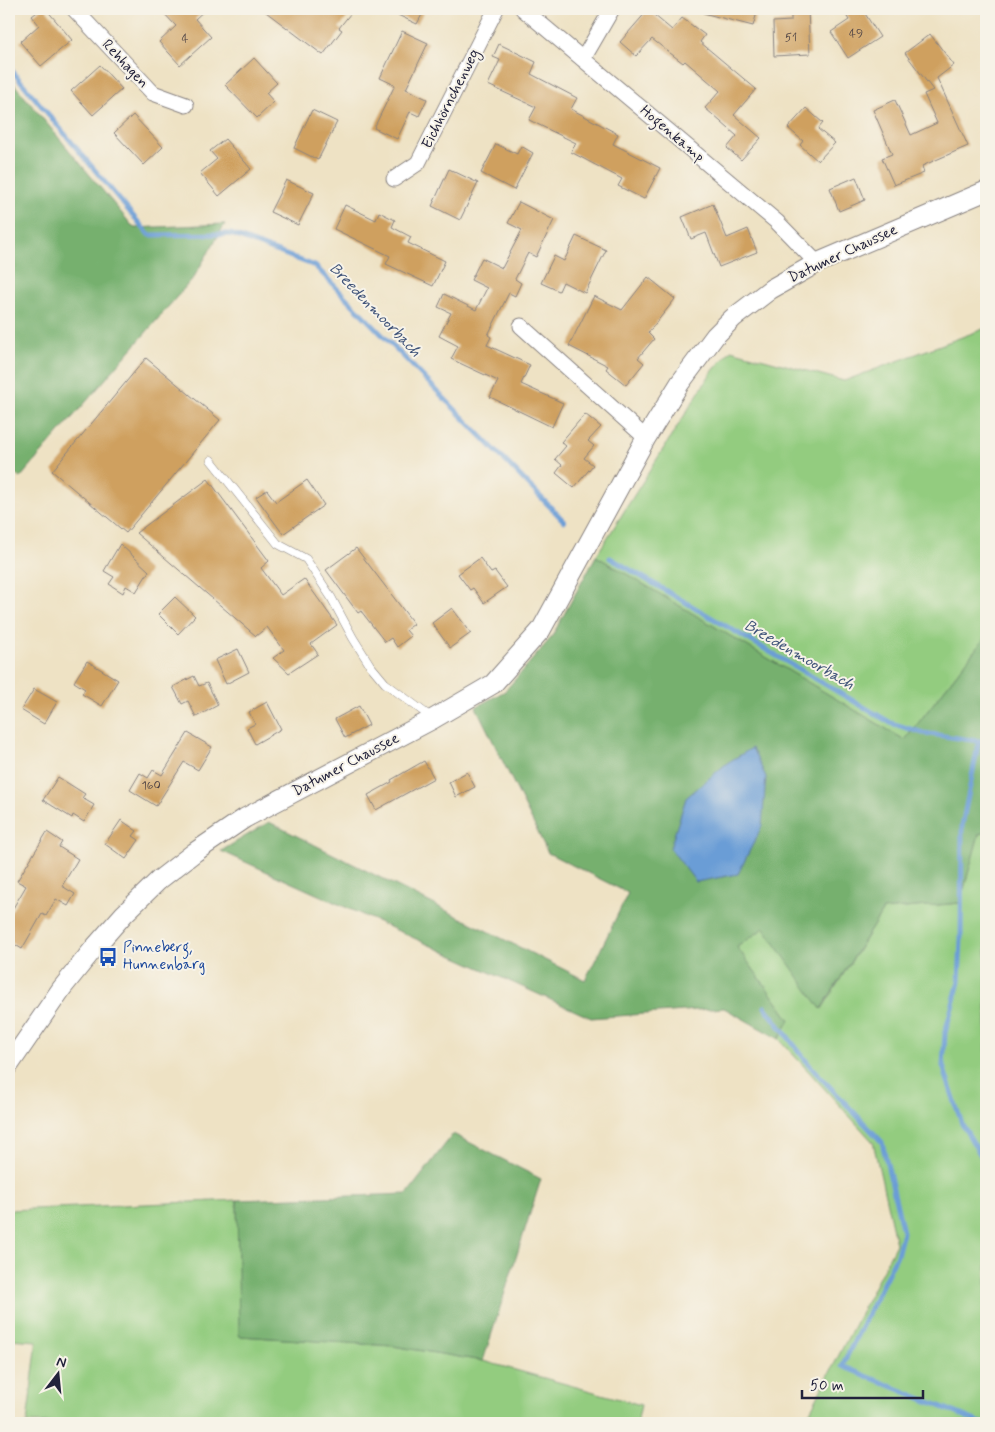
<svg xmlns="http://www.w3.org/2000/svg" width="995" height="1432" font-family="Mynerve,sans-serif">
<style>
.green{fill:#93cc7f;stroke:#5a775d}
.forest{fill:#76b06e;stroke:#4c6954}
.water{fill:#6a9dd6;stroke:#466088}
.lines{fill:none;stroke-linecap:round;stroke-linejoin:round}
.stream{stroke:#6a9dd6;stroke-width:5}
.building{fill:#cfa05e}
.service-casing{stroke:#888280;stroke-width:9}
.minor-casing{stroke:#888280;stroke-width:17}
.tertiary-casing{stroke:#888280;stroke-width:21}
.service{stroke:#fff;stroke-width:8}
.minor{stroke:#fff;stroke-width:15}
.tertiary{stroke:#fff;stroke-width:19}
.labels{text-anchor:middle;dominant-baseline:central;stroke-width:4;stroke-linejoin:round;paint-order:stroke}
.number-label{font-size:12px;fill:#4d4244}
.street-label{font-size:15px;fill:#22223b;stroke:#f7f3e8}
.transit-label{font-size:15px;fill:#164399;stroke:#f7f3e8;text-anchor:start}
.water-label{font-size:16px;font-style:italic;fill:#3f5379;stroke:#f7f3e8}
</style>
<rect width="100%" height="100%" fill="#f7f3e8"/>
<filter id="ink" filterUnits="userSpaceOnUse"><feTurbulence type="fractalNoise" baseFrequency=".02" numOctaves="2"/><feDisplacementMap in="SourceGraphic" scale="10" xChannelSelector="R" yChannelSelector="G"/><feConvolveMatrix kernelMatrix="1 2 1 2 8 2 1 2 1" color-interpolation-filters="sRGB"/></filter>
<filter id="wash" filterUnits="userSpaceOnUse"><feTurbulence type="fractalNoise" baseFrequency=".0096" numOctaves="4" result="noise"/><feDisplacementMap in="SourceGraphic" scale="20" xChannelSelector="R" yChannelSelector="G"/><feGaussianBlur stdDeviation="1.12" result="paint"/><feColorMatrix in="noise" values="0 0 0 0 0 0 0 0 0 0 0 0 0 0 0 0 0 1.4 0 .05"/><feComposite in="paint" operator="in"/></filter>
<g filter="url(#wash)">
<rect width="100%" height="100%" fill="#eee2c4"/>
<g class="green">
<path d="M986,328v308l-81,104 -309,-184 115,-183 20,-23 113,31z"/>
<path d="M986,832v591h-182l92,-179 -23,-102 -94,-103 11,-19 -53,-73 27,-19 58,81 61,-99 77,-7 19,-69z"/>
<path d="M237,1200l3,136 153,10 90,15 158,44 -4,18h-610l10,-82 -28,-2v-129z"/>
</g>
<g class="forest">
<path d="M9,78l125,150 91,-4 -31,53 -174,201 -11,-9z"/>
<path d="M596,556l309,184 81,-104v196l-7,2 -19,69 -77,7 -62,99 -57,-81 -27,19 53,73 -11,19 -55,-31 -133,10 -370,-167 48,-29 316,158 12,-23 31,-64 -80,-40 -72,-146 29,-16 46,-53z"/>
<path d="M453,1134l88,45 -58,182 -90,-15 -154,-10 -2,-136 170,-6z"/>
</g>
<path class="water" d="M752,748l14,29 -4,49 -24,48 -42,8 -26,-34 16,-50 41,-35z"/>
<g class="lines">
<g class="stream">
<path d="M9,67l140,168 82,-1 84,32 249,255"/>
<path d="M610,558l281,165 32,10 63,9"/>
<path d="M979,741l-17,85 -1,113 -2,43 -14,51 -2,33 19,58 24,40"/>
<path d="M765,1007l46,60 71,75 21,90 -6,23 -55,111 139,57"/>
</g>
</g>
<g id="blocks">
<g class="building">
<path d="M41,9h5l26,31 -31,26 -21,-24 19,-17 -7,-9z"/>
<path d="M160,9h46l-11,10 16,18 -31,28 -21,-23 17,-16z"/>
<path d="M262,9h92l-15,19 3,2 -19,25z"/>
<path d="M385,9h40l-8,15z"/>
<path d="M704,9h54l-5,17 -50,-13z"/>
<path d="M791,9h17l2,45 -36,2 -1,-34 18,-1z"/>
<path d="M842,9h20l18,28 -32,21 -17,-26 18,-12z"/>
<path d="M648,10l24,20 10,-12 23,17 -5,7 56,47 -22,26 27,23 -20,22 -14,-12 10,-12 -32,-28 15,-17 -35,-30 -2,2 -31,-24 -16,17 -16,-14z"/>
<path d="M402,31l26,12 -22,46 21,10 -8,17 -9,-4 -13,27 -23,-11 21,-43 -15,-7z"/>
<path d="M930,34l24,31 -17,13 31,68 -46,20 2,7 -30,12 -12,-27 10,-4 -19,-44 22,-10 16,35 26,-12 -13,-29 9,-4 -28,-37z"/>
<path d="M499,44l37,18 -5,12 46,24 -6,11 47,25 -5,10 47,24 -16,31 -26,-13 4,-7 -51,-27 5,-9 -47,-23 7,-13 -48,-22 12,-25 -7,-3z"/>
<path d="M254,58l23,25 -11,10 8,9 -17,16 -32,-33z"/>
<path d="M100,65l22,24 -29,26 -22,-24z"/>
<path d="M806,108l17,15 -5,6 17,14 -17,18 -18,-16 3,-4 -15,-13z"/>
<path d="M312,110l25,12 -19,38 -24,-12z"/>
<path d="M133,115l30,32 -19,18 -30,-32z"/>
<path d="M225,139l26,30 -32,27 -19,-23 17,-14 -7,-8z"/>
<path d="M496,144l21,10 4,-8 12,7 -19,37 -33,-17z"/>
<path d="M449,169l29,14 -18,37 -28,-14z"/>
<path d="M856,177l9,23 -26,11 -9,-23z"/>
<path d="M286,180l28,13 -16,32 -28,-13z"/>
<path d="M519,202l35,18 -18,37 -8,-4 -13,26 6,4 -6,13 -6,-3 -21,42 3,2 -4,8 43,20 -9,19 42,19 -11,24 -62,-30 8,-16 -47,-22 7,-13 -19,-10 12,-23 -13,-6 6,-13 32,16 11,-22 -16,-8 11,-22 20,10 20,-38 -14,-7z"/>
<path d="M713,204l14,34 21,-9 9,23 -38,15 -13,-34 -15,6 -9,-22z"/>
<path d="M345,205l31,15 3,-8 16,8 -3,7 19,10 -3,6 37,18 -12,25 -47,-22 4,-8 -56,-27z"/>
<path d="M576,236l30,14 -21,43 -22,-11 -4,9 -18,-8 13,-27 10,5z"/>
<path d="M648,277l27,22 -27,34 6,6 -16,19 6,5 -18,22 -20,-16 2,-3 -39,-20 25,-50 28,14z"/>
<path d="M146,358l74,62 -94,113 -74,-62z"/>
<path d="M585,414l16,13 -13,14 6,5 -10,12 9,7 -19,23 -18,-15 6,-8 -7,-6 11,-13 -5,-4z"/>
<path d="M208,479l61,82 -8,7 20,27 23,-16 33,46 -26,19 7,10 -29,19 -16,-15 11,-8 -17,-23 -11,9 -120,-103z"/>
<path d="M307,480l17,25 -41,29 -27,-37 11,-7 9,12z"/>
<path d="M120,544l29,27 -13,21 -10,-6 -3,7 -14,-9 5,-7 -10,-6z"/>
<path d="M356,548l58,76 -8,6 5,6 -14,11 -6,-9 -6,4 -24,-31 -3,2 -32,-43z"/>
<path d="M480,558l11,15 4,-2 12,16 -23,16 -11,-15 -3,2 -12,-16z"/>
<path d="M175,597l20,19 -17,18 -20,-20z"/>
<path d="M452,608l19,25 -21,15 -18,-25z"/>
<path d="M238,649l11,23 -23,12 -11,-24z"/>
<path d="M87,661l31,19 -16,26 -20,-12 3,-5 -11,-7z"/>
<path d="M194,676l5,10 8,-3 11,22 -22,12 -8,-16 -6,3 -9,-17z"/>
<path d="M34,689l23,13 -13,22 -23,-14z"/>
<path d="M267,702l14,27 -26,15 -8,-16 8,-4 -6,-12z"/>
<path d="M359,706l10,19 -24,13 -10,-19z"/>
<path d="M188,733l24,14 -14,23 -14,-8 -28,44 -26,-16 10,-17 8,5 5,-8 9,5z"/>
<path d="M424,761l10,17 -58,32 -8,-15 24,-13 -1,-2z"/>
<path d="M467,772l8,15 -19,10 -7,-15z"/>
<path d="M58,777l27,17 -3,4 12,7 -10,17 -11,-7 -1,3 -29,-18z"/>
<path d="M121,820l16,11 -4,5 6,4 -13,19 -21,-15z"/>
<path d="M47,832l15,10 -3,5 19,12 -16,27 13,8 -7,12 -12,-7 -10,17 -4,-2 -20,35 -13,-8v-26l17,-29 -9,-5z"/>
</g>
</g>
</g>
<g filter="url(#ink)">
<use href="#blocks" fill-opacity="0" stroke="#888280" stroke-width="1"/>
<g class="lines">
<g class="service-casing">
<path id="service" d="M211,460l67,84 28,15 25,38 22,41 17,27 15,18 47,35"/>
</g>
<g class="minor-casing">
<g id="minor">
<path d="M74,9l79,84 33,12"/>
<path d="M523,9l254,213 40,41"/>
<path d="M583,59l29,-50"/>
<path d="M394,179l24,-16 78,-154"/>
<path d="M521,326l125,112"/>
</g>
</g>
<g class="tertiary-casing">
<path id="tertiary" d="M9,1065l53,-77 33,-41 29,-33 35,-34 36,-28 50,-34 188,-99 60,-35 48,-54 105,-192 34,-55 35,-47 18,-18 38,-29 46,-26 169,-72"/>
</g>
<use href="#service" class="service"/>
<use href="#minor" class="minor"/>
<use href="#tertiary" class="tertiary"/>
</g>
</g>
<defs>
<g id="bus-bare" transform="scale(1.5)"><path d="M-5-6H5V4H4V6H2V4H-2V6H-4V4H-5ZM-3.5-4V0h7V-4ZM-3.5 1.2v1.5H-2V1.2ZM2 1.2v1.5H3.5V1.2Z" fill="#1a4fb4" stroke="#f7f3e8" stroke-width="2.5" paint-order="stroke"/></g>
</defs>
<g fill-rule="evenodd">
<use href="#bus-bare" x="108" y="957"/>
</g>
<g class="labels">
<g class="number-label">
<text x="856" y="34">49</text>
<text x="791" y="38">51</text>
<text x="185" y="39">4</text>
<text x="151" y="786">160</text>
</g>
<g class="street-label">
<text transform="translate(125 64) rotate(47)">Rehhagen</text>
<text transform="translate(451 99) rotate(-63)">Eichhörnchenweg</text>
<text transform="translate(672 134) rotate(40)">Hogenkamp</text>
<text transform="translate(843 254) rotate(-25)">Datumer Chaussee</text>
<text transform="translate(346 765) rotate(-28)">Datumer Chaussee</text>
</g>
<g class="transit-label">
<text x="123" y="948">Pinneberg,<tspan x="123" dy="17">Hunnenbarg</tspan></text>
</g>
<g class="water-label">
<text transform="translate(375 310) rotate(46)">Breedenmoorbach</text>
<text transform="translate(799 655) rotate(30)">Breedenmoorbach</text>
</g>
</g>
<rect width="995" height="1432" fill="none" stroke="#f7f3e8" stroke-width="30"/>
<g transform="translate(58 1374) rotate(16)" stroke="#f7f3e8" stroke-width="4" paint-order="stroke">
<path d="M0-4L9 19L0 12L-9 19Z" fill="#22223b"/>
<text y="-8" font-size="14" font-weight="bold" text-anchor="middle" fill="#22223b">N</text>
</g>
<path d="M802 1390v8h121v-8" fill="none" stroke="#22223b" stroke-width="2.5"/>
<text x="810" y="1390" font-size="15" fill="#22223b" stroke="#f7f3e8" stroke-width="4" paint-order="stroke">50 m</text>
</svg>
